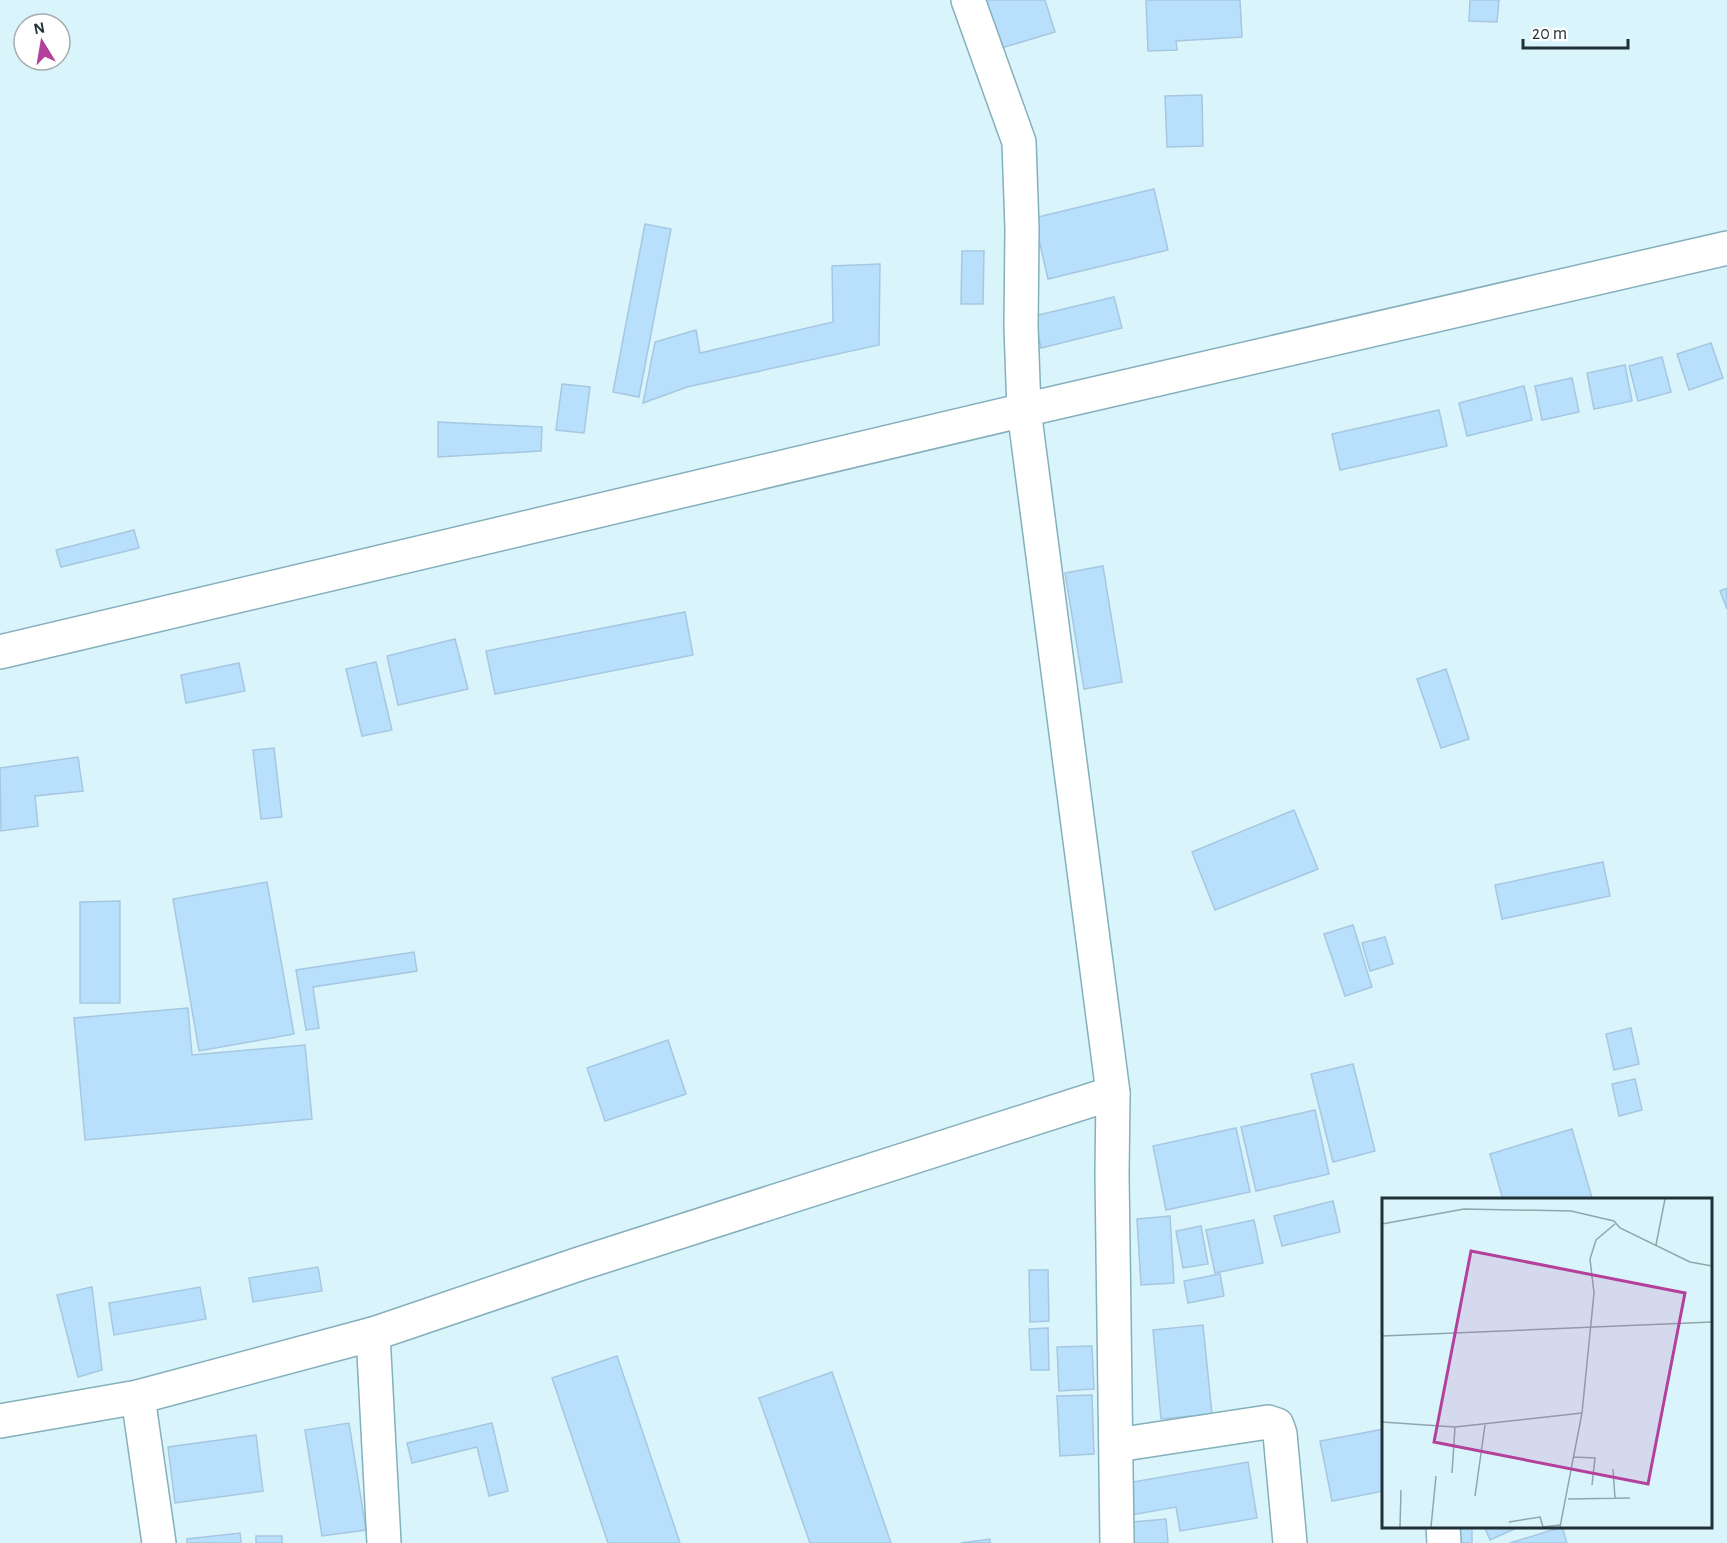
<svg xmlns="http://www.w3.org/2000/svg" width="1727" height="1543" font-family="'Alegreya Sans',sans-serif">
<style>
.building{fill:#b8e0fd;stroke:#a6c7e0;stroke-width:1.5}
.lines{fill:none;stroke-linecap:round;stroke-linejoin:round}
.minor-casing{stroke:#84b0bc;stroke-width:36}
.tertiary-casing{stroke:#84b0bc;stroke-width:36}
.secondary-casing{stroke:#84b0bc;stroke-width:36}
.minor{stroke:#fff;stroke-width:33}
.tertiary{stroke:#fff;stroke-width:33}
.secondary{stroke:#fff;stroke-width:33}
.inset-road{fill:none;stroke:#90a6ad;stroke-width:1.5}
.view{fill:#b3419c;fill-opacity:0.15;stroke:#b3419c;stroke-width:3}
.inset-edge{fill:none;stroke:#213237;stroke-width:3}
</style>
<rect width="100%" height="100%" fill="#daf4fc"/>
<g class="building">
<path d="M984,0h61l10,32 -57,17z"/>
<path d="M1146,0h94l2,37 -66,4 1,9 -29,1z"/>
<path d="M1470,0h29l-2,22 -28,-1z"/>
<path d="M1202,95l1,51 -36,1 -2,-51z"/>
<path d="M1154,189l14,61 -120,29 -14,-61z"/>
<path d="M645,224l26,5 -32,168 -26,-5z"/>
<path d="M962,251h22l-1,53h-22z"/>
<path d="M880,264l-1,81 -192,42 -44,16 12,-61 41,-12 4,23 133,-31 -1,-56z"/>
<path d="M1114,297l8,31 -81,20 -7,-32z"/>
<path d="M1711,343l12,35 -34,12 -12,-36z"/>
<path d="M1662,357l9,35 -33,9 -9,-35z"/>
<path d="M1625,365l7,36 -38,8 -7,-36z"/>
<path d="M1572,378l7,34 -37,8 -7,-34z"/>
<path d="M562,384l28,3 -6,46 -28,-3z"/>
<path d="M1524,386l8,34 -65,16 -8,-33z"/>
<path d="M1439,410l8,36 -107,24 -8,-36z"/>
<path d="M438,422l104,5 -1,24 -103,6z"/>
<path d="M134,530l5,18 -78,19 -5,-17z"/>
<path d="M1103,566l19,116 -38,7 -19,-116z"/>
<path d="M1727,588v21l-7,-18z"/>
<path d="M685,612l8,43 -198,39 -9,-43z"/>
<path d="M455,639l13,50 -70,16 -11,-49z"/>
<path d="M376,662l16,68 -30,6 -16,-67z"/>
<path d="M239,663l6,28 -59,12 -5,-28z"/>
<path d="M1446,669l23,70 -28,9 -24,-69z"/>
<path d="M274,748l8,69 -21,2 -8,-69z"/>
<path d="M78,757l5,34 -48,5 3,30 -37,5 -1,-63z"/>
<path d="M1294,810l24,59 -103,41 -23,-58z"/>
<path d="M1603,862l7,34 -108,23 -7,-34z"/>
<path d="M267,882l27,152 -95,17 -26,-152z"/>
<path d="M120,901v102h-40v-101z"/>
<path d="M1353,925l19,62 -27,9 -21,-62z"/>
<path d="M1385,937l8,27 -23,7 -8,-28z"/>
<path d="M414,952l3,19 -104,16 6,41 -13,2 -10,-60z"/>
<path d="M188,1008l4,47 113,-10 7,74 -227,21 -11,-122z"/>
<path d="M1631,1028l8,36 -25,6 -8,-36z"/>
<path d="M668,1040l18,54 -81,27 -18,-53z"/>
<path d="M1353,1064l22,87 -42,11 -22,-88z"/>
<path d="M1635,1079l7,31 -23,6 -7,-32z"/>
<path d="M1315,1110l14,64 -73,17 -15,-64z"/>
<path d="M1236,1128l14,64 -84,18 -13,-64z"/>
<path d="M1572,1129l20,69 -6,2h-83l-13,-46z"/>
<path d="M1333,1201l7,31 -58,14 -8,-30z"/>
<path d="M1170,1216l4,67 -33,2 -4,-66z"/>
<path d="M1254,1220l9,43 -48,10 -9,-43z"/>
<path d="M1201,1226l7,38 -25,4 -7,-37z"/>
<path d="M318,1267l4,24 -69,11 -4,-24z"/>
<path d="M1029,1270h19l1,51 -19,1z"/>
<path d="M1220,1274l4,22 -36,7 -4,-22z"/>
<path d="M92,1287l10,83 -24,7 -21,-82z"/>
<path d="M200,1287l6,32 -92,16 -5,-32z"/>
<path d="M1203,1325l9,89 -51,5 -8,-89z"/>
<path d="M1048,1328l1,42h-18l-2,-41z"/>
<path d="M1092,1346l2,43 -35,2 -2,-44z"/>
<path d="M617,1356l63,187h-72l-56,-165z"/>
<path d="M832,1372l59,171h-81l-51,-145z"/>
<path d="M1092,1395l2,59 -34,2 -3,-60z"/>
<path d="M349,1423l17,107 -44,6 -17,-106z"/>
<path d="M492,1423l16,68 -19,5 -12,-49 -65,16 -5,-20z"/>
<path d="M1384,1429v62l-52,10 -12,-60z"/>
<path d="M256,1435l7,56 -88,12 -7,-56z"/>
<path d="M1248,1462l9,56 -77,13 -4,-24 -50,9 -5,-32z"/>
<path d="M1166,1519l2,24h-45l-2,-20z"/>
<path d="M1455,1526h17v17h-16z"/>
<path d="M1484,1526h37l-31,14z"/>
<path d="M1562,1527l5,16h-57z"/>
<path d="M240,1533l1,10h-54v-4z"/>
<rect x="256" y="1536" width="26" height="7"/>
<path d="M990,1539v4h-29z"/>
</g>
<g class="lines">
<g class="minor-casing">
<g id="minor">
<path d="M968,0l51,142 3,87 -1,98 3,83"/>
<path d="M373,1334l11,209"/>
<path d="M138,1397l21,146"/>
<path d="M0,1421l138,-24 235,-63 206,-70 534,-171"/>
<path d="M1117,1445l151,-23 9,3 3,9 10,109"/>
<path d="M1443,1526l1,17"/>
</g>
</g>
<g class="tertiary-casing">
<path id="tertiary" d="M1024,410l89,683 -1,81 5,369"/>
</g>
<g class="secondary-casing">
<path id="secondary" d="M0,652l1024,-242 703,-162"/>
</g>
<use href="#minor" class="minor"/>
<use href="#tertiary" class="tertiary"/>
<use href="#secondary" class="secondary"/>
</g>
<g transform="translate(1382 1198)">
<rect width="330" height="330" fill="#daf4fc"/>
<path class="inset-road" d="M0,26l82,-15 107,2 43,10 6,7 70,34 22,4M274,47l9,-46M0,138l330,-14M0,224l73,5 127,-14M192,259l21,1 -3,27M231,271l2,29M70,275l3,-46M93,298l10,-71M186,301l62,-1M127,324l31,-5 3,10 17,-2M18,329l1,-37M49,329l5,-51M178,329l22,-114 12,-120 -4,-34 6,-19 19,-16"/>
<path class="view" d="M89,53l214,42 -37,191 -214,-42z"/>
<rect width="330" height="330" class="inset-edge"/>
</g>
<g transform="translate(42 42) rotate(349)"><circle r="28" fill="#ffffff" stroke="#a6adaf" stroke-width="1.5"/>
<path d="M0-4.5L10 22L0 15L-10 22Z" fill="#b3419c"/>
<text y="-9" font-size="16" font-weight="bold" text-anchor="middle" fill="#213237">N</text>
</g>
<path d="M1523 39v9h105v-9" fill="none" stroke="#213237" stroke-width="3"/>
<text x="1532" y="39" font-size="18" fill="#213237" stroke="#ffffff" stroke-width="4.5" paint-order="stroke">20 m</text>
</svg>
